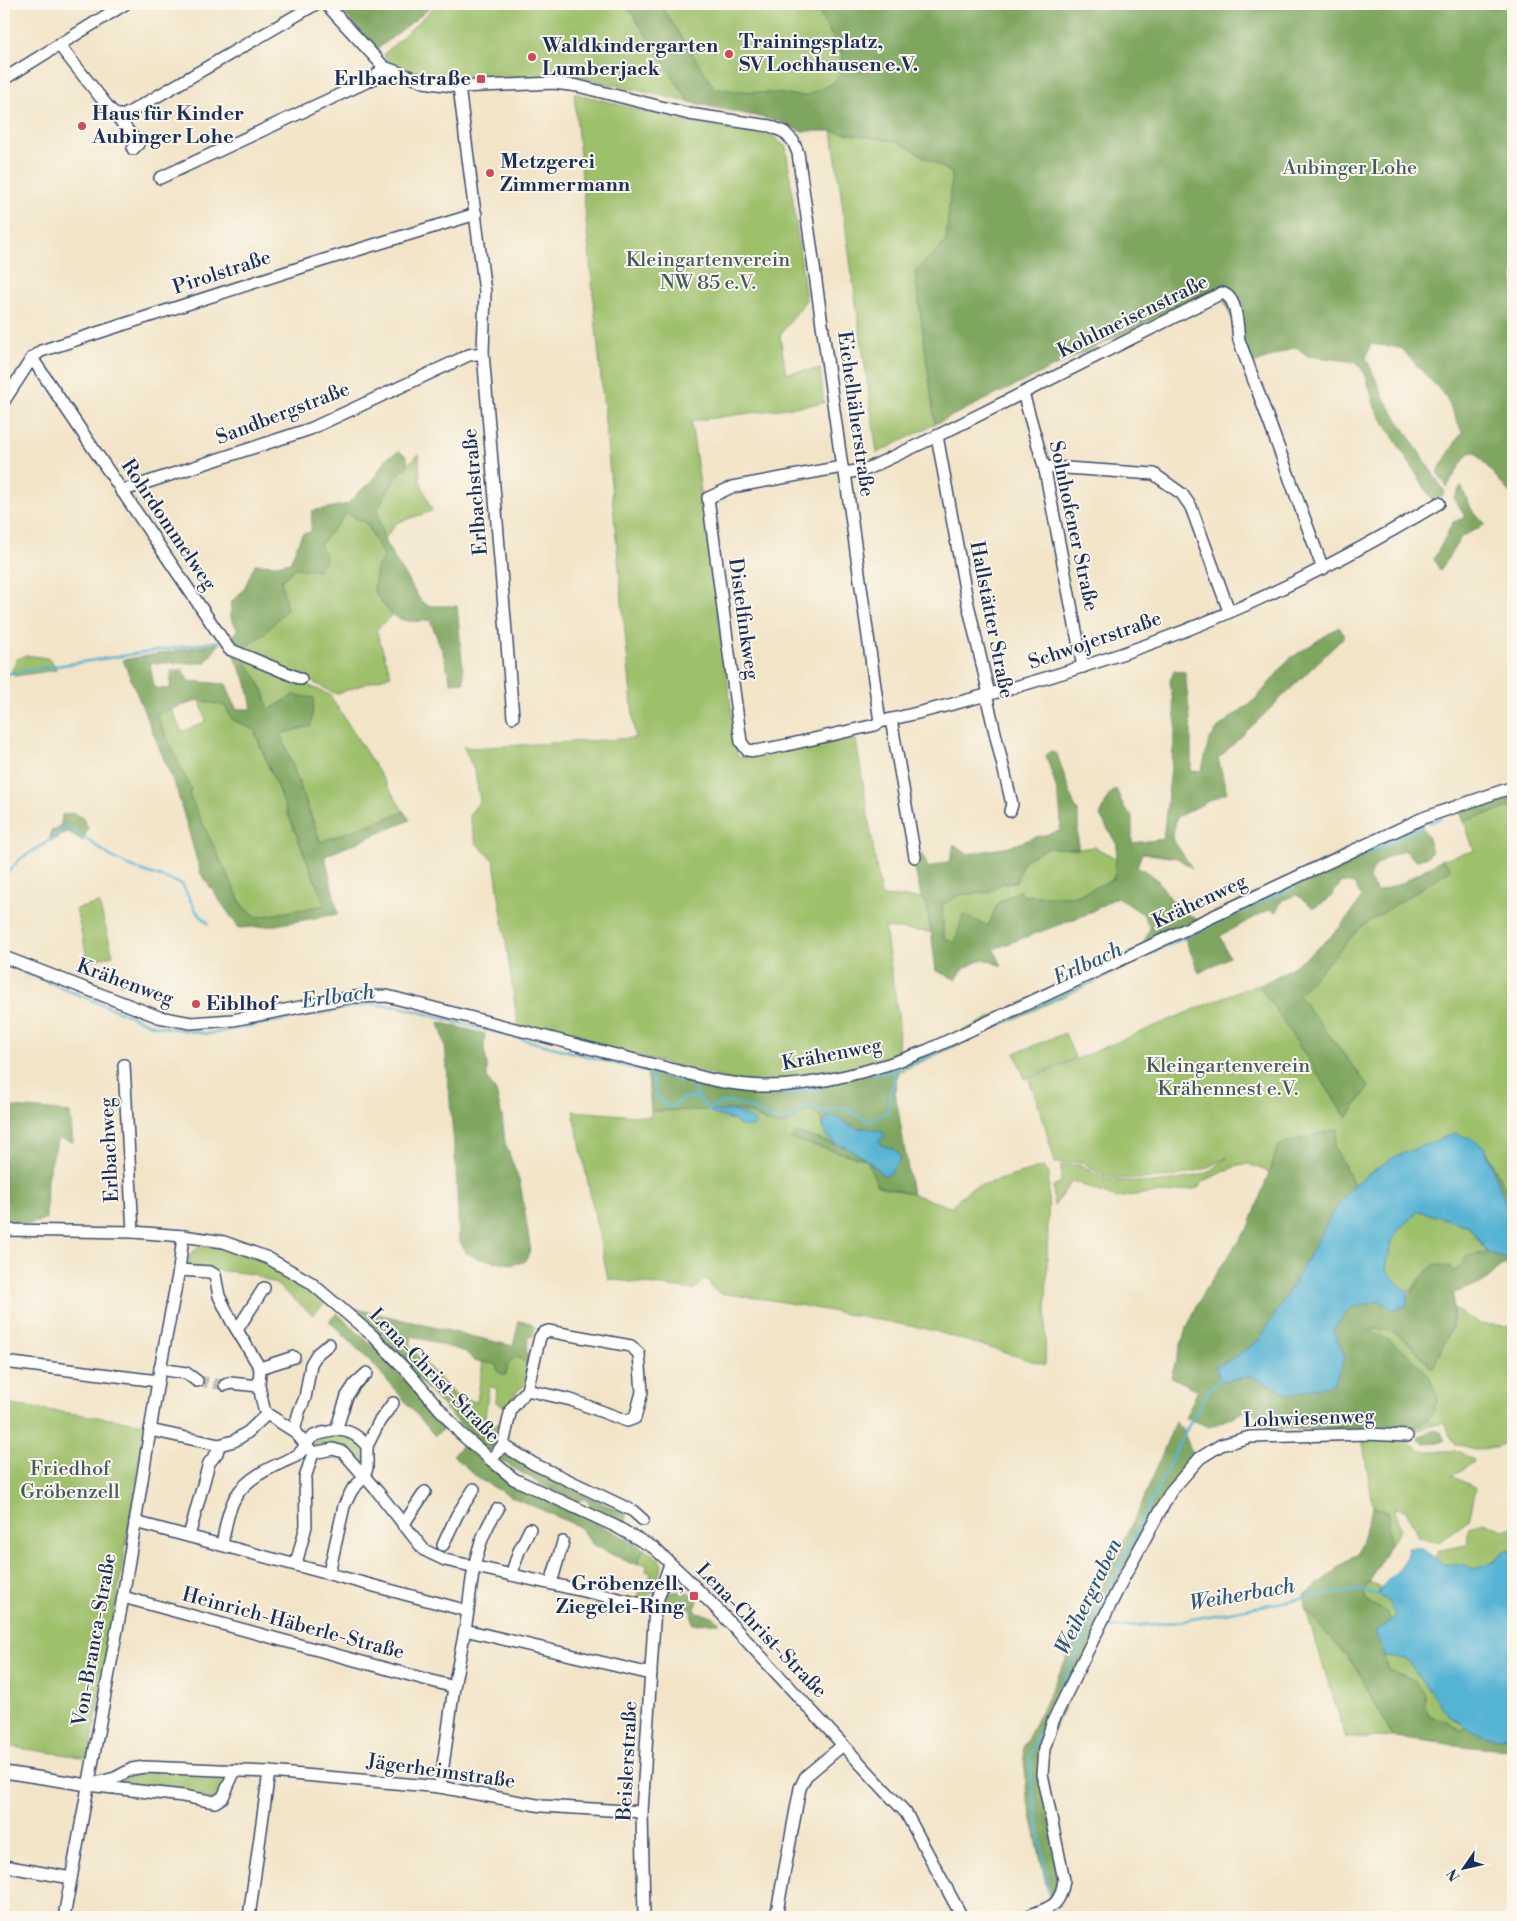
<svg xmlns="http://www.w3.org/2000/svg" width="1517" height="1921" font-family="'Libre Bodoni',serif">
<style>
.green{fill:#9dc06a;stroke:#5c7864}
.forest{fill:#7ea65e;stroke:#4c6a5e;fill-rule:evenodd}
.water{fill:#55b3d4;stroke:#387199}
.lines{fill:none;stroke-linecap:round;stroke-linejoin:round}
.stream{stroke:#55b3d4;stroke-width:2.5}
.minor-tunnel{stroke:#c7c0b2;stroke-width:11;stroke-dasharray:11 5.5;stroke-linecap:butt}
.minor-casing{stroke:#3b4a6e;stroke-width:14}
.minor{stroke:#fff;stroke-width:11}
.poi-dot{fill:#d1495b;stroke:#fbf7ec;stroke-width:2}
.labels{text-anchor:middle;dominant-baseline:central;stroke-width:4;stroke-linejoin:round;paint-order:stroke}
.poi-label{font-size:20px;font-weight:bold;fill:#1b2f5e;stroke:#fbf7ec;text-anchor:start}
.park-label{font-size:20px;fill:#425a62;stroke:#fbf7ec}
.street-label{font-size:20px;fill:#1b2f5e;stroke:#fbf7ec}
.water-label{font-size:21px;font-style:italic;fill:#2c5781;stroke:#fbf7ec}
</style>
<rect width="100%" height="100%" fill="#fbf7ec"/>
<filter id="ink" filterUnits="userSpaceOnUse"><feTurbulence type="fractalNoise" baseFrequency=".02" numOctaves="2"/><feDisplacementMap in="SourceGraphic" scale="10" xChannelSelector="R" yChannelSelector="G"/><feConvolveMatrix kernelMatrix="1 2 1 2 8 2 1 2 1" color-interpolation-filters="sRGB"/></filter>
<filter id="wash" filterUnits="userSpaceOnUse"><feTurbulence type="fractalNoise" baseFrequency=".0096" numOctaves="4" result="noise"/><feDisplacementMap in="SourceGraphic" scale="20" xChannelSelector="R" yChannelSelector="G"/><feGaussianBlur stdDeviation="1.12" result="paint"/><feColorMatrix in="noise" values="0 0 0 0 0 0 0 0 0 0 0 0 0 0 0 0 0 1.4 0 .05"/><feComposite in="paint" operator="in"/></filter>
<g filter="url(#wash)">
<rect width="100%" height="100%" fill="#f2e4c7"/>
<g class="green">
<path d="M438,4h188l63,98 -106,-24h-121l-38,-4 -23,-7 -15,-7 -2,-6z"/>
<path d="M658,4h156l28,50v19l-10,11 -27,12 -90,-7z"/>
<path d="M574,93l113,29 86,14 13,11 20,153 -26,35 6,38 34,-4 4,34 -133,18 47,336 118,-18 25,157 40,2 6,9 4,25 -46,-4 14,95 -1,33 28,-8 521,-245h10l-29,18 -244,115 -54,30 -229,105 -4,4 1,-18 -78,20 -28,5 -56,-1 -218,-55 -24,-165 -18,-18 -7,-28 11,-14 -5,-29 -12,-26 8,2 164,-10z"/>
<path d="M832,131l67,11 53,31 -6,69 -31,29 20,153 -58,29z"/>
<path d="M419,454l1,26 12,31 -36,12 -12,17 -7,-30 11,-20 13,-19z"/>
<path d="M347,513l20,11 17,33 -7,11 -3,23 18,24 -16,15 15,45 -55,19 -37,-19 -60,-24 25,-17 23,-25 -6,-28 39,-36z"/>
<path d="M26,655l21,3 8,7 1,5 -42,6 -2,-5 5,-12z"/>
<path d="M243,657l87,38 74,117 -83,30 -40,-108 13,-39 -25,15 -5,-19z"/>
<path d="M200,700l25,6 7,13 22,11 71,175 -67,13 -15,-11 -54,-112 2,-5 -35,-76 15,-5 11,23 24,-11z"/>
<path d="M1513,806v399l-28,-57 -91,9 -40,27 -20,-38 4,-17 -59,16 -10,27 -21,-8 -14,3 -30,14 -6,7 -29,5 -27,1 -26,4 -44,-17 -18,25 -1,-20 8,-4v-17h21l20,14 50,4 25,-3 24,-5 10,-4 17,-14 -24,12 -31,8 -35,2 -35,-2 -20,-15 -28,1 -10,-37 -16,-47 209,-88 21,-6 87,132 23,-30 -72,-92 64,-68 90,-58 -9,-10 32,-8 -10,-30z"/>
<path d="M1094,847l22,11 -2,21 -38,17h-53l-3,-5 -22,12 -10,23 -33,18 -11,-6 -2,-33 17,-10 30,-3 14,-9 13,-1 8,-22 24,-12 30,1z"/>
<path d="M99,903l14,52 -25,6 -12,-52z"/>
<path d="M1065,1033l10,25 -50,21 -10,-26z"/>
<path d="M709,1110l4,4 20,6 8,6 13,1 -7,-11 -9,-1 -5,-5 12,1 19,10h30l12,-11 13,6 7,20 10,8 -40,-11 -5,6 76,21 11,26 34,8 38,13 21,-19 72,-21 6,6 -4,192 -114,-35 -159,-30 -53,-7 -7,-5 -4,-8 -5,-1 -4,7 -6,4 -85,-11 -35,-168 78,6v-6z"/>
<path d="M1419,1211l50,15 19,27 -22,3 -3,9 -10,7 -33,7 -11,13 -10,-7 -13,-15c5,-33 8,-38 33,-59z"/>
<path d="M201,1246c46,1 90,29 124,57l-12,12 -36,-30 -24,-11 -66,-7c2,-11 5,-16 14,-21z"/>
<path d="M1454,1309l25,15 30,2 4,5v106l-17,11 -22,1 -19,-5 -4,-5 -6,-17 -37,11 -6,-4c26,-4 27,-7 36,-31l-9,-22 -60,-45c27,-9 47,20 63,38l20,-42z"/>
<path d="M516,1357l9,4 3,5 -4,20 -6,4 -11,18 -11,-6 1,-13 -8,-3 -4,31 2,7h13l3,-11 3,-1 -5,19 -4,3h-5l-34,-37 19,5 6,-40 14,2 9,11c1,-8 1,-16 10,-18z"/>
<path d="M4,1404l143,20 -58,334 -85,-12z"/>
<path d="M337,1432l29,15 -1,20 -12,-7 -40,-12v-6z"/>
<path d="M1362,1437l40,2 19,12h34l19,9 -1,3 -21,13 24,12 -7,32 -30,22 -21,-5 -12,-27 -12,-2 6,21 -11,17 -1,-33 -15,-7z"/>
<path d="M1483,1522l21,8 9,-3v23l-11,2 -7,9 -19,8 -16,-4 -18,-1 -7,-7 5,-7 27,-5 2,-17z"/>
<path d="M644,1549l15,10 3,6 -7,21 2,1c-3,8 -10,10 -19,11l2,-7 6,1 5,-19 -5,-2 1,-7h-10z"/>
<path d="M1369,1583l11,4 -2,8 11,7 7,15 -5,3 -4,-7 -19,-11 -5,-11z"/>
<path d="M1305,1608l53,63 35,66 -47,1z"/>
<path d="M1384,1657l22,2 41,54 19,15 -6,2 -11,-8 -19,-6 -6,-9 1,-12 -21,-20 -15,-4z"/>
<path d="M143,1771l81,3 3,6 -6,16 -9,4 -99,-18z"/>
</g>
<g class="forest">
<path d="M336,4h99l-59,46z"/>
<path d="M626,4h34l55,85 90,7 27,-12 10,-11v-20l-28,-49h699v493l-38,-45 -7,1 -21,34 -10,-15 25,-40 -16,-35 -45,-49 -30,-4 -5,14 19,42 60,92 -3,4 -9,5 -58,-93 -9,-32 -9,-14 -49,-6 -12,-9 -43,17 -35,-76 -283,136 -20,-153 31,-29 6,-69 -53,-31 -67,-11h-32l-21,-10 -90,-19z"/>
<path d="M399,451l8,6 1,9c-15,11 -23,29 -31,44l7,30 15,26 22,35 8,5h28l7,76 -13,1 -8,-30 -13,-33c-34,5 -38,-4 -56,-29l3,-23 7,-11 -17,-33 -20,-11 -27,32 6,13 -8,13 -23,-3 -14,13 6,28 -23,25 -25,17 -13,-12 12,-8 -8,-16 2,-14 12,-12 11,-25 22,1 13,-3 12,-28 9,-2 1,-21 36,-7 12,-13 11,-8 16,-25z"/>
<path d="M1461,486l12,26 13,12 -25,13 -21,34 -6,-12 19,-37 13,-5 -12,-19z"/>
<path d="M1339,627l6,9 -127,123 9,33 -50,25 -5,21 20,30 -15,-10 -35,-5 -5,13 19,12 22,31 20,11 -56,27 8,-19 -7,-14 -26,-17 -32,18 -91,34 8,17 -19,-7 -18,9 -9,11 -20,-8 -8,-64 -7,-9 -7,-35 8,-11 6,16 22,-7 4,-17 13,10 42,-7 24,-9 27,-7c3,-27 -5,-49 -14,-75l4,-5 7,3 17,51 4,6v38l-30,-1 -24,12 -8,22 -13,1 -14,9 -30,3 -17,10 2,33 11,5 8,-29 25,12 10,-23 22,-13 3,6h53l38,-17 3,-34 -17,-29 9,-21 7,-6 9,20 7,8v26l31,-4 13,-115 -6,-43 4,-10 11,1 6,57v43l11,-2 7,-30 11,-14 37,-28 32,-39z"/>
<path d="M220,643l-15,20h-55l4,25 16,1 1,-18 11,-2 6,12 38,3 10,25h16l-5,-26 -14,-29c19,6 31,37 36,56l25,-15 20,3 -3,28 -30,8 39,108 84,-30 6,8 -85,36 13,58 -68,12 -31,2 -38,-54 -24,-83 -54,-131zM200,700l25,6 7,13 22,11 71,175 -67,12 -15,-10 -54,-112 2,-5 -35,-76z"/>
<path d="M1513,790v16l-49,15 -6,-13z"/>
<path d="M73,813l10,5 5,10 -5,13 -16,-10 -15,10 -2,-3 1,-7 5,-1 5,-6 1,-9z"/>
<path d="M1421,824l7,14 4,14 -4,4 -12,5 -12,-11c-15,6 -31,12 -35,29l8,13 25,-9 40,-24 9,10 -90,58 -63,68 71,92 -22,31 -88,-133c30,-13 60,-35 82,-59 8,-9 14,-19 21,-29l-8,-13 -12,-2 -13,17 -15,9 -17,-13 -15,5 -6,12 -6,-3 -50,27 9,21 -30,16 -15,-37z"/>
<path d="M439,1022l46,12 -1,15 3,15v14l9,14 6,24 3,27 15,40 10,62 -1,10 -5,7 -11,2 -37,-6 -10,-5 -7,-13 -3,-72 -11,-123z"/>
<path d="M898,1067l-3,24 17,103 -34,-8 -11,-26 -77,-21 6,-6 50,14 21,13 16,15 11,-26 -13,-4 -17,-17c-15,1 -23,-14 -37,-11l-4,8 -4,-9 -13,-6c-34,33 -38,3 -73,0 -5,0 -7,-1 -12,2l-12,-2 -58,1 -4,-43 142,23z"/>
<path d="M14,1107c19,2 37,2 56,6l3,29 -15,-4 -11,40 -1,41 -16,5 -26,-2v-114z"/>
<path d="M1338,1129l-4,17 20,38 -22,30 -36,66 -37,60 -25,18 -19,9 6,14 30,-5 39,19 55,-37 -12,-28 17,-22 30,-7 13,8 13,-3c5,-19 16,-29 29,-42l15,2 3,6 10,-7 3,-9 22,-3 25,6v3l-12,4 -18,17 -29,10 -2,34 -20,42c-15,-18 -35,-47 -63,-38l20,9 18,13 22,23 9,22c-9,24 -10,27 -36,31l-133,-1 -19,-19 -40,18 -25,-9 13,-28 -27,-13 15,-48 18,-38 46,-66 29,-80z"/>
<path d="M1485,1148l28,57v19z"/>
<path d="M353,1308l160,38 6,-25 12,2 4,5 -2,8 -4,1 -3,15 4,6 -2,8c-12,-18 -19,-6 -23,9l-7,-3 -2,-8 -22,-3 -8,-9 -54,-16 -2,11 82,87 3,13 -3,4h-6l-133,-139z"/>
<path d="M337,1313l48,45 61,68 -11,10 -62,-72 -44,-43z"/>
<path d="M1175,1422l8,8 11,28 -24,29 -130,270 21,121 -5,22 -6,2 -23,-105 -4,-49 121,-249z"/>
<path d="M1435,1430l6,2 4,8 -2,2 -19,1 -6,-4 1,-3z"/>
<path d="M463,1444l18,17 30,21 111,54 22,13 -7,15 -7,-1 -37,-18 -15,-19 -68,-30 -31,-17 -26,-24z"/>
<path d="M503,1451l32,21 91,42v11l-35,-16 -3,-8 -5,-2 -5,3 -30,-14 -50,-29z"/>
<path d="M1373,1506l15,7 1,33 -20,37 -6,8 5,11 19,11 4,7 -15,11 13,40 15,4 12,7 9,13v12l5,9 19,6 11,8 6,-2 31,11 16,-5v16c-40,-1 -80,-9 -120,-13l-35,-66 -53,-63 -1,-13 54,-43z"/>
<path d="M682,1591l8,2 8,6 -1,6 -2,3 2,5 16,3 7,7 -27,1 -3,-16 -27,-4 4,-11z"/>
</g>
<g class="water">
<path d="M709,1110l12,2c8,-5 30,4 36,12l-3,3 -13,-1 -8,-6 -20,-6z"/>
<path d="M833,1116l23,13 8,-1 17,3 4,6 -7,4 3,4 13,4 7,8 -11,17 -7,1 -16,-15 -21,-13 -10,-3 -10,-8 -3,-11 4,-8z"/>
<path d="M1456,1133l16,6 13,9 28,76v35l-25,-6 -19,-27 -50,-15c-25,21 -28,26 -33,59l13,15 10,7 -3,14 -13,3 -13,-8 -30,7 -17,22 12,28 -11,25 -44,12 -39,-19 -30,5 -6,-14 19,-9 25,-18 37,-60 36,-66 22,-30 40,-27z"/>
<path d="M1408,1548h14l20,16 18,1 16,4 19,-8 7,-9 11,-2v184l-16,5 -31,-11 -19,-15 -41,-54 -22,-2 -8,-26 20,-14 -7,-15 -11,-7c5,-15 21,-21 27,-35 2,-4 2,-8 3,-12z"/>
</g>
<g class="lines">
<g class="stream">
<path d="M4,674l215,-33"/>
<path d="M1496,799l17,-6"/>
<path d="M1429,823l12,-5"/>
<path d="M1365,854l58,-28"/>
<path d="M4,877l16,-18 24,-15 24,-18 42,30 21,11 51,17 14,27 12,12"/>
<path d="M1298,884l62,-28"/>
<path d="M4,964l148,61 56,9 162,-30 30,3 251,66 5,22 12,12 8,-2 7,-8 16,2 10,11c4,-3 10,-6 15,-7 17,-4 39,13 55,19l17,-6 10,-11 20,7 17,-5 26,15 19,-10 8,-43 32,-12 365,-170"/>
<path d="M651,1073l73,16 14,1"/>
<path d="M871,1075l25,-6"/>
<path d="M694,1082v8l5,9"/>
<path d="M761,1092l30,2 36,-8"/>
<path d="M1110,1628l67,-6 137,-26 49,-6 15,5"/>
<path d="M1049,1895l-18,-116 -1,-21 4,-16 149,-306 24,-43 16,-17"/>
</g>
</g>
</g>
<g filter="url(#ink)">
<g class="lines">
<path class="minor-tunnel" d="M197,1381l28,4"/>
<g class="minor-casing">
<g id="minor">
<path d="M326,4l58,63 40,15 35,5 95,-4 24,3 111,28 81,12 14,6 9,9 5,12 44,314 3,6 35,249"/>
<path d="M59,45l50,63 7,7h9l191,-111"/>
<path d="M4,79l121,-75"/>
<path d="M459,87l26,205 -2,61 30,364"/>
<path d="M116,115l22,29 -5,5"/>
<path d="M160,178l213,-99 11,-12"/>
<path d="M32,358l197,291 72,30"/>
<path d="M1023,393l22,77 38,197"/>
<path d="M4,401l28,-43 9,-7 280,-90 155,-47"/>
<path d="M937,436l30,164 21,90 -1,9 25,105 -2,7"/>
<path d="M842,467l-110,20 -24,11 33,244 6,8 9,1 31,-6 88,-20 5,-3c93,-22 185,-47 275,-80 99,-36 194,-85 284,-139"/>
<path d="M1045,470l6,-3 103,7 28,20 9,13 38,104"/>
<path d="M845,473l22,-4 70,-33 285,-143c16,4 15,33 17,47l84,229"/>
<path d="M121,491l189,-62 159,-74 14,-2"/>
<path d="M891,719l24,138"/>
<path d="M4,957l155,60 32,6 42,-3 119,-23 35,-1 326,84c17,3 34,6 50,6 53,1 117,-17 165,-36l495,-232 90,-31"/>
<path d="M124,1065l9,167"/>
<path d="M4,1230l129,2 50,4 41,6 44,16 42,24 63,54 35,36 52,61 31,27 23,19 101,47 39,22 30,28 35,35 187,202 56,104"/>
<path d="M179,1270l31,2 5,3 4,21 13,26 28,46 -1,18 5,23 3,5 27,17 19,22 20,-4 10,3 35,40 46,58 21,10 210,47"/>
<path d="M237,1330l27,-42"/>
<path d="M4,1362l154,19"/>
<path d="M260,1368l34,-11"/>
<path d="M160,1369l26,4 11,8"/>
<path d="M225,1385l5,-2 29,3"/>
<path d="M150,1430l69,15 15,-4 14,-9 19,-18"/>
<path d="M336,1430c14,0 22,6 31,16"/>
<path d="M294,1431l5,-19 6,-14 6,-34 6,-10 12,-10"/>
<path d="M503,1445l31,19 99,47 10,9"/>
<path d="M491,1460l12,-15 8,-36 16,-19 44,10 56,21 8,-3 7,-26 -3,-38 -8,-8 -83,-15 -5,2 -3,4 -13,53"/>
<path d="M135,1522l333,89 -3,19"/>
<path d="M403,1525l22,-33"/>
<path d="M189,1536l20,-73 8,-10 2,-8"/>
<path d="M222,1545c3,-16 6,-35 14,-49 13,-21 39,-30 60,-40 7,-4 9,-12 15,-18 7,-6 17,-5 25,-8l11,-34 8,-12 12,-11"/>
<path d="M443,1545l14,-30 17,-26"/>
<path d="M296,1564l10,-38 -1,-48 8,-25"/>
<path d="M329,1573l15,-67 8,-16 12,-13 3,-9v-22l12,-24 14,-19"/>
<path d="M511,1575l8,-24 11,-22"/>
<path d="M551,1583l12,-41"/>
<path d="M123,1597l331,90"/>
<path d="M468,1611c4,-37 8,-71 30,-102"/>
<path d="M4,1772l84,13 95,11 32,6 8,-5 12,-27"/>
<path d="M88,1785l27,-7 17,-9 12,-2 125,5 149,13 22,2 102,19 100,6"/>
<path d="M440,1787l14,-100 11,-57 186,44"/>
<path d="M4,1866l67,12"/>
<path d="M64,1917l59,-320 37,-228 19,-99 4,-34"/>
<path d="M249,1917l20,-145"/>
<path d="M644,1917l-2,-105 13,-205 15,-43"/>
<path d="M776,1917l24,-129 6,-12 37,-31"/>
<path d="M1025,1917c24,-10 35,-8 39,-37l-22,-106 2,-25 9,-28 71,-144 47,-86 29,-33 21,-13 29,-8 118,-3 39,2"/>
</g>
</g>
<use href="#minor" class="minor"/>
</g>
</g>
<g class="poi-dot">
<circle cx="729" cy="54" r="5"/>
<circle cx="532" cy="57" r="5"/>
<rect x="476" y="74" width="10" height="10" rx="2.5"/>
<circle cx="82" cy="126" r="5"/>
<circle cx="490" cy="173" r="5"/>
<circle cx="196" cy="1004" r="5"/>
<rect x="689" y="1591" width="10" height="10" rx="2.5"/>
</g>
<g class="labels">
<g class="poi-label">
<text x="739" y="42">Trainingsplatz,<tspan x="739" dy="23">SV Lochhausen e.V.</tspan></text>
<text x="542" y="46">Waldkindergarten<tspan x="542" dy="23">Lumberjack</tspan></text>
<text x="471" y="79" text-anchor="end">Erlbachstraße</text>
<text x="92" y="114">Haus für Kinder<tspan x="92" dy="23">Aubinger Lohe</tspan></text>
<text x="500" y="162">Metzgerei<tspan x="500" dy="23">Zimmermann</tspan></text>
<text x="206" y="1004">Eiblhof</text>
<text x="684" y="1584" text-anchor="end">Gröbenzell,<tspan x="684" dy="23">Ziegelei-Ring</tspan></text>
</g>
<g class="park-label">
<text x="1350" y="168">Aubinger Lohe</text>
<text x="708" y="260">Kleingartenverein<tspan x="708" dy="23">NW 85 e.V.</tspan></text>
<text x="1228" y="1066">Kleingartenverein<tspan x="1228" dy="23">Krähennest e.V.</tspan></text>
<text x="70" y="1469">Friedhof<tspan x="70" dy="23">Gröbenzell</tspan></text>
</g>
<g class="street-label">
<text transform="translate(222 273) rotate(-18)">Pirolstraße</text>
<text transform="translate(1133 317) rotate(-26)">Kohlmeisenstraße</text>
<text transform="translate(283 414) rotate(-21)">Sandbergstraße</text>
<text transform="translate(855 414) rotate(82)">Eichelhäherstraße</text>
<text transform="translate(476 492) rotate(-95)">Erlbachstraße</text>
<text transform="translate(168 525) rotate(56)">Rohrdommelweg</text>
<text transform="translate(1073 526) rotate(78)">Solnhofener Straße</text>
<text transform="translate(743 619) rotate(82)">Distelfinkweg</text>
<text transform="translate(991 620) rotate(79)">Hallstätter Straße</text>
<text transform="translate(1095 641) rotate(-19)">Schwojerstraße</text>
<text transform="translate(1200 902) rotate(-25)">Krähenweg</text>
<text transform="translate(125 983) rotate(20)">Krähenweg</text>
<text transform="translate(832 1055) rotate(-11)">Krähenweg</text>
<text transform="translate(110 1150) rotate(-93)">Erlbachweg</text>
<text transform="translate(434 1376) rotate(46)">Lena-Christ-Straße</text>
<text transform="translate(1309 1419) rotate(-2)">Lohwiesenweg</text>
<text transform="translate(293 1624) rotate(15)">Heinrich-Häberle-Straße</text>
<text transform="translate(761 1631) rotate(46)">Lena-Christ-Straße</text>
<text transform="translate(95 1640) rotate(-80)">Von-Branca-Straße</text>
<text transform="translate(628 1761) rotate(-87)">Beislerstraße</text>
<text transform="translate(441 1772) rotate(8)">Jägerheimstraße</text>
</g>
<g class="water-label">
<text transform="translate(1088 964) rotate(-25)">Erlbach</text>
<text transform="translate(338 997) rotate(-8)">Erlbach</text>
<text transform="translate(1242 1595) rotate(-10)">Weiherbach</text>
<text transform="translate(1089 1597) rotate(-64)">Weihergraben</text>
</g>
</g>
<rect width="1517" height="1921" fill="none" stroke="#fbf7ec" stroke-width="20"/>
<g transform="translate(1464 1868) rotate(236)" stroke="#fbf7ec" stroke-width="4" paint-order="stroke">
<path d="M0-4L9 19L0 12L-9 19Z" fill="#1b2f5e"/>
<text y="-8" font-size="14" font-weight="bold" text-anchor="middle" fill="#1b2f5e">N</text>
</g>
</svg>
